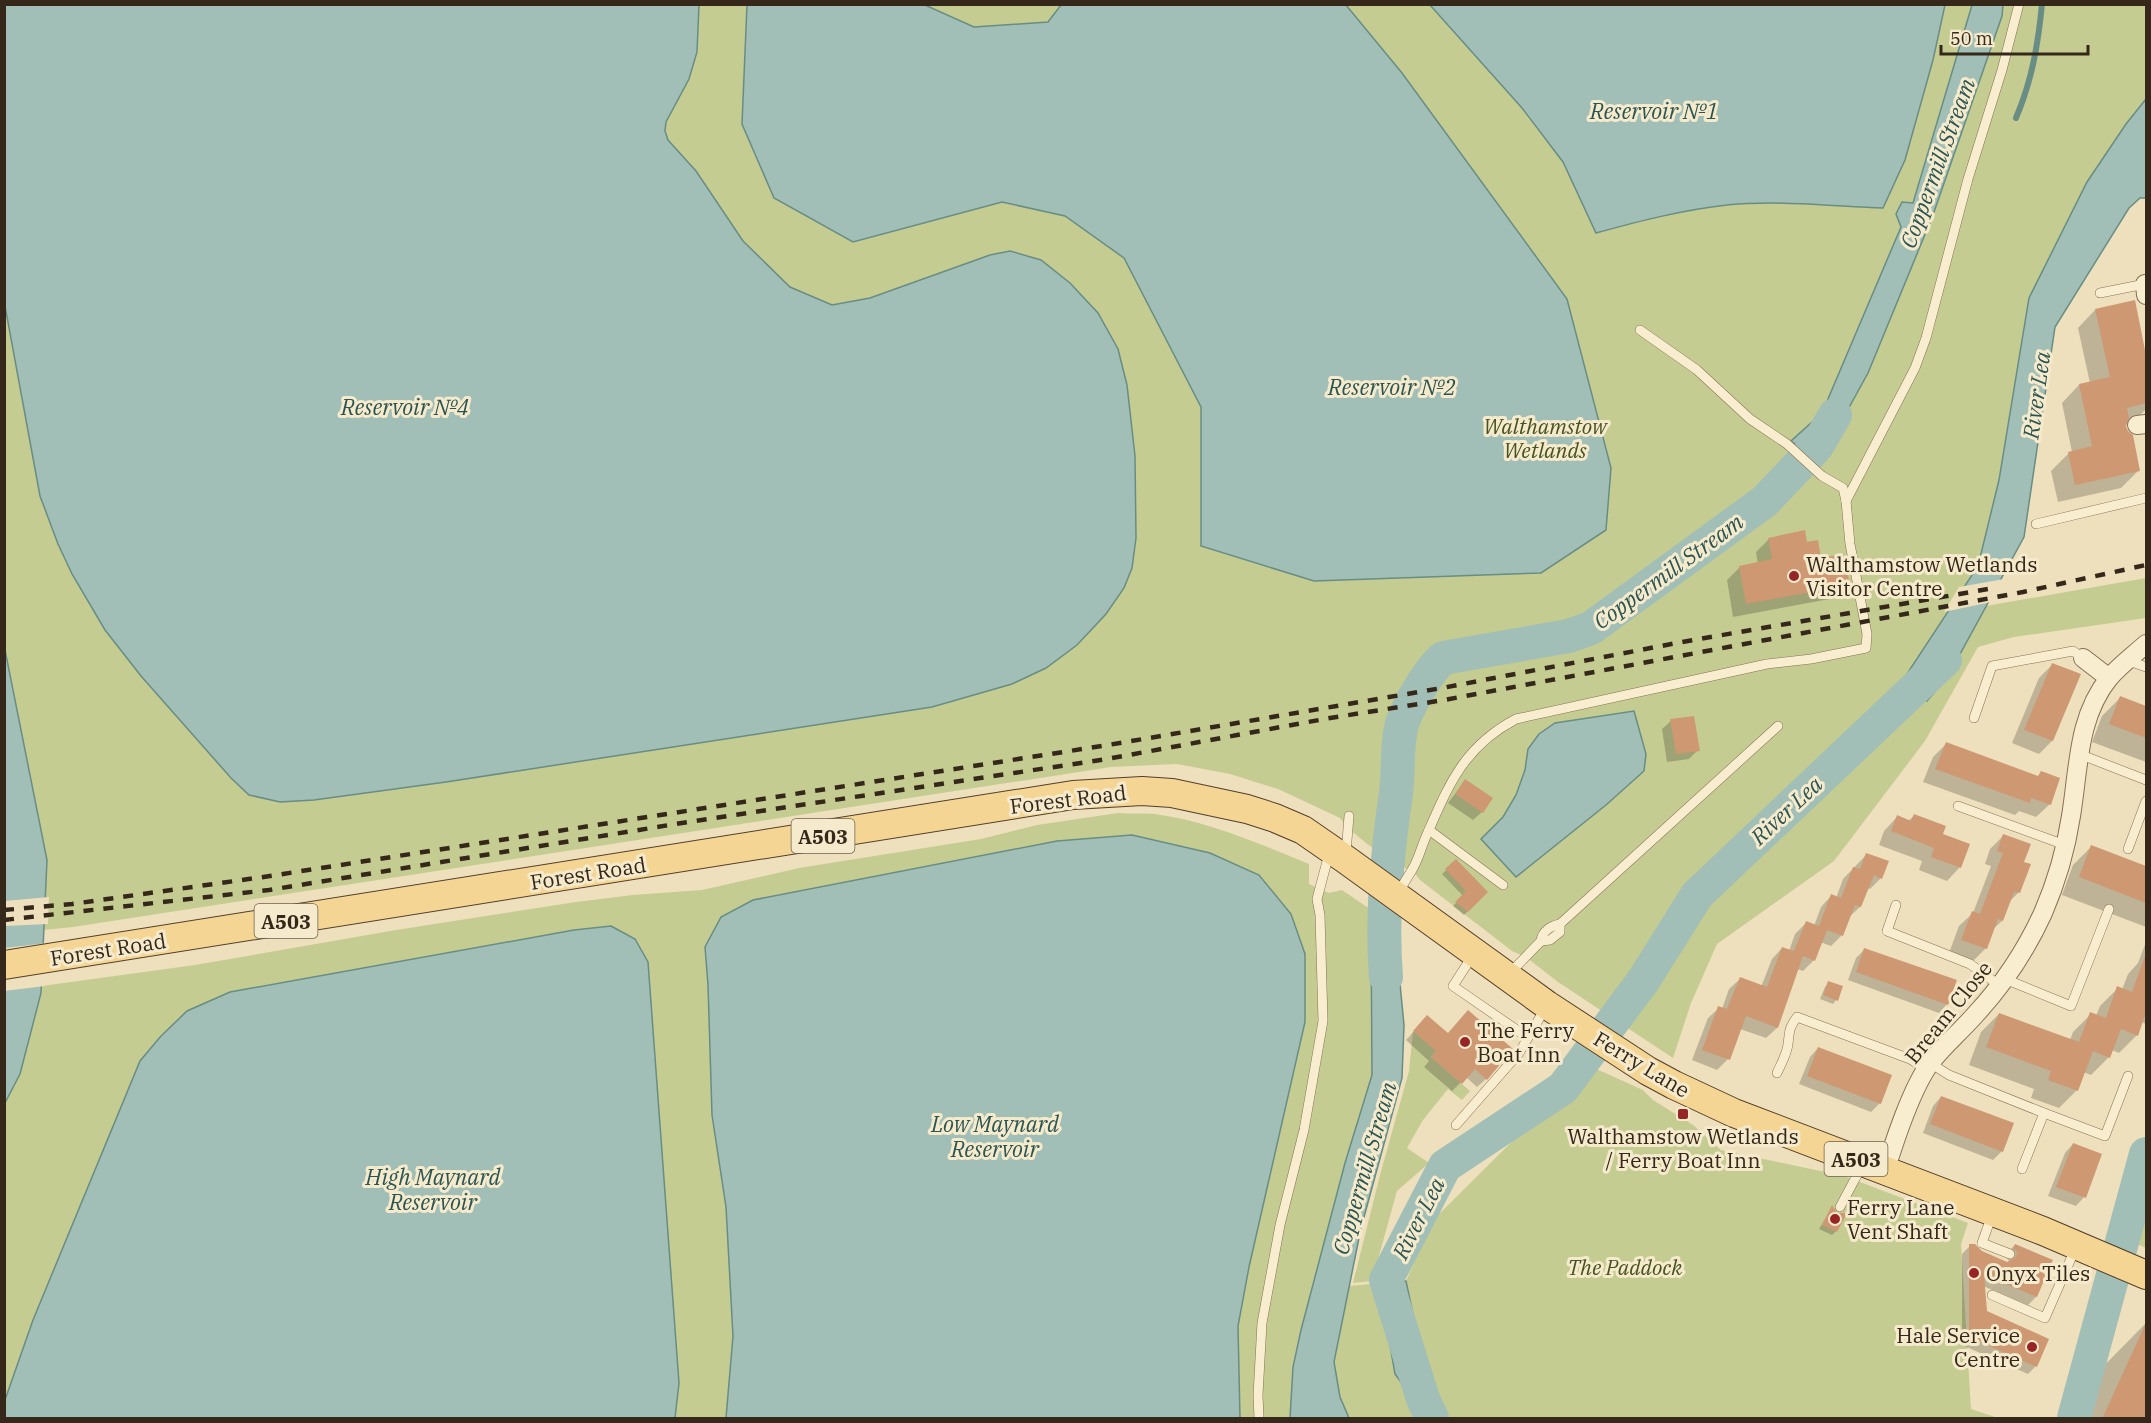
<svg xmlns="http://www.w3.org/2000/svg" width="2151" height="1423" font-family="'IBM Plex Serif',serif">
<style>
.green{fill:#c5cc91}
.water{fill:#a1bfb6;stroke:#688d84;stroke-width:1.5}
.pier{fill:#eee0bd}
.shadow{fill:#0003}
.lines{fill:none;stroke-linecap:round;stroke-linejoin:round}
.stream{stroke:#688d84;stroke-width:6}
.river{stroke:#a1bfb6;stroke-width:34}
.building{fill:#cd9872}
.service-casing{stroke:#867056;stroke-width:10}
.minor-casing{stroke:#867056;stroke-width:20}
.primary-casing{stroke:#533e2b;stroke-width:30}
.service{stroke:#f9edd0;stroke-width:9}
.minor{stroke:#f9edd0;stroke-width:18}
.primary{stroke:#f4d593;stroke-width:28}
.rail{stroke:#35281b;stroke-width:4.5;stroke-dasharray:10 10;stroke-linecap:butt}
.poi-dot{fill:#962526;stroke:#f6eacc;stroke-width:2}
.labels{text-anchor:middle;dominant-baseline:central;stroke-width:6;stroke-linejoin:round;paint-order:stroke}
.shield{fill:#f6eacc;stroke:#6f6250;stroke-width:1.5}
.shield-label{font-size:20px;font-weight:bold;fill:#35281b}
.park-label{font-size:21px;font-style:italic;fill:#465221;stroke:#f6eacc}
.poi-label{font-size:21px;fill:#35281b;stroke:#f6eacc;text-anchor:start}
.street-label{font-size:21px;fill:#35281b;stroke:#f6eacc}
.water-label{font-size:22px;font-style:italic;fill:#2a5553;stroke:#f6eacc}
</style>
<rect width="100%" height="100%" fill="#eee0bd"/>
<g class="green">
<path d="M4,5h2142v94l-20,26 -39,57 -58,116 -30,182 -21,86 -77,117 27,18 20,-25 38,-70 160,-28v40l-132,19 -36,10 -53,94 -91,120 -117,83 -26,59 -18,55 -115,-76 -32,-25 -14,-6 -92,-71 -8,-10 -16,-5 -30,-22 -17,-14 -9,-11 -62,-29 -48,-15 -53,-10 -66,3 -1038,160 -68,7z"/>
<path d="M1118,813c12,1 25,0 37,1 53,7 105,30 154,50v20l20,9 13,-3 41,28 12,14 9,93 -2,53 -41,150 -12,58 57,-5 26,-60 112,-111 48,-43 51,23 10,10 40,25 28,25 123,26 124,47 -7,21 10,165 27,9h-1993v-427l190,-26 201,-35 180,-28 57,-7 69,-5 97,-22 182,-29 56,-14z"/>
<path d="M1413,1031l23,20 -5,6 39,34 -8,9 -14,-11 -25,31 -16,28 22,15 -32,28 -25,90 -19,2 27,-108 29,-104z"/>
<path d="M2139,1153l7,2v93l-37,-17z"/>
</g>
<g class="water">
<path d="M4,5h695l-2,47 -8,27 -23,43 -1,9 3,9 28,31 47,70 47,46 42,18 38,-7 120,-43 20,-4 31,9 29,23 28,30 20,36 9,36 8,71 1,82 -4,30 -8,20 -18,26 -29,31 -31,23 -34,16 -80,23 -486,75 -132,18 -34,2 -31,-7 -18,-17 -90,-102 -36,-46 -33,-56 -14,-30 -18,-48 -35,-190z"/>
<path d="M747,5h178l49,22 74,-5 13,-17h285l56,68 165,226 44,169 -5,62 -65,43 -227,8 -113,-35v-139l-77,-149 -59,-42 -63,-14 -149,40 -79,-44 -32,-74z"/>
<path d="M1430,5h515l-12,55 -28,100 -22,48c-51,-2 -105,-8 -156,-3 -45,5 -87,16 -131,28l-33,-71 -41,-54z"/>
<path d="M1972,5h31l-1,11 -69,199 -65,158 -49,89 -28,-21 31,-28 79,-186 -5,-13 6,-12 11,1z"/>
<path d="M2146,99v99h-6l-11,10 -74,119 -31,210 -76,139 -21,25 -26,-18 77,-117 21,-86 30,-182 58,-116 39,-58z"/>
<path d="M4,645l43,215 -6,133 -21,81 -15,29z"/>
<path d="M1634,711l12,43 -2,17 -38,34 -90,72 -35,-38 22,-22 13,-22 9,-25 3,-21 11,-15 16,-11z"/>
<path d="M1132,835l78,18 49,22 32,39 14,40v68l-56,245 -11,59 2,92h-514l7,-82 -7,-129 -14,-92 -4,-130 -3,-38 16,-30 32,-17 304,-59z"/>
<path d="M611,926l24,13 13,23 31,421 -4,35h-670v-18l28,-80 107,-259 21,-25 26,-25 43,-19 344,-62z"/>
<path d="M1371,928l24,4 9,93 -2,53 -41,150 -27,134 6,35 9,21h-59l3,-51 8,-37 44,-167 27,-88z"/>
<path d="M1406,1281l15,71 25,66h-21l-6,-11 -24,-33 -16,-91z"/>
</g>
<g class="pier">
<path d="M2004,579l-13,23 -47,10 15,-25z"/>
<path d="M49,897l-1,27 -43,2v-25z"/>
<path d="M47,943l-2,43 -41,5 1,-43z"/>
</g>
<g class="shadow">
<path d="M2133,302l13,60v47l-9,9 -11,3 -2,6 15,43 -18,18 -63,14 -7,-31 18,-18 3,-1 -10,-49 17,-18 11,-2 -12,-55 17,-18z"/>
<path d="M1769,539l36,5 15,16 28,25 -13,13 -102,19 -6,-37 13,-13 18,-3 -2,-12z"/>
<path d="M2052,665v76l-13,13 -27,-11 27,-65z"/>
<path d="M2120,698l26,10v54l-54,-20 10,-26z"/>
<path d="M1671,721l27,29 -9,9 -22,3 -5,-33z"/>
<path d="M1946,744l91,33 13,27 -14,13 -17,-6 -4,4 -92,-33 10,-25z"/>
<path d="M1465,781l17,31 -9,8 -25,-17z"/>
<path d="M1914,816l27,19 19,32 -13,14 -28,-11 3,-9 -43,-16 5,-14 13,-14 11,4z"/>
<path d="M2004,835l14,58 -9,9 -7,19 -10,9 -6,18 -14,14 -23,-9 10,-27 14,-13 18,-47 -6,-2 5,-15z"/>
<path d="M2091,847l55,21v59l-84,-32 11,-30z"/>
<path d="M1867,854l14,24 -11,11 -3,-1 -7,19 -12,11 -6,17 -11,11 -11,-4 -6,18 -11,11 -6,-2 -20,59 -11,10 -26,-9 -12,30 -11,11 -25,-10 16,-42 11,-10 3,1 7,-20 11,-10 21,8 11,-28 10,-11 7,3 6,-17 11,-11 8,3 7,-19 10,-11 5,2 7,-19z"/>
<path d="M1456,861l30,31 -22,23 -11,-9 10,-10 -21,-22z"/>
<path d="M2146,942v82l-5,-2 -4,13 -18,18 -7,-3 -3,7 -18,18 -8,-3 -6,18 -18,18 -28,-10 3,-9 -65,-24 12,-33 18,-18 71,26 3,-8 18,-18 5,2 4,-10 18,-18 4,2 6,-16 10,-11z"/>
<path d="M1865,949l82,55 -8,9 -91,-33 8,-22z"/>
<path d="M1829,983l7,17 -3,4 -13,-5 5,-12z"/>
<path d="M1427,1017l59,62 -9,8 -11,-10 -14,14 -28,-24 5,-6 -23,-21z"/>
<path d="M1818,1048l62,55 -9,9 -72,-28 11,-27z"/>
<path d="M1941,1097l61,54 -9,9 -70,-27 10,-27z"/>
<path d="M2073,1144l28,10 -17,43 -8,9 -28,-10 17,-43z"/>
<path d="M1832,1208l4,23 -4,4 -13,-6z"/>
<path d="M2015,1245l35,18 -9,9 3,4 -8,21 -8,8 -45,-19 2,26 51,54 -8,8 -66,-29v-91l8,-8 37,18 2,-3 -3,-4 1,-4z"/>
<path d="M2146,1323v95h-76l17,-35z"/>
</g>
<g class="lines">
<path class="stream" d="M2016,118c16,-38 22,-73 26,-114"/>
<g class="river">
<path d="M1386,977c-5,-61 1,-123 10,-184 3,-22 0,-47 6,-69 6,-18 26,-53 41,-66l126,-22 22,-8 174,-127 52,-55 18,-31"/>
<path d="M1432,1418l-9,-19 -37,-119 59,-114 118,-78 80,-107 54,-86 248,-235"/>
<path d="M2074,1418l72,-264"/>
</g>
</g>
<g class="building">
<path d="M2135,300l11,55v48l-19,5 2,10 -3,8 2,5 5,4 7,36 -65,14 -7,-33 24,-6 -13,-62 31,-7 -15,-68z"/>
<path d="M1805,530l2,12 11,-2 3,18 23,-4 6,31 -104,19 -7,-38 33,-7 -4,-21z"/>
<path d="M2052,663l29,11 -28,67 -29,-11z"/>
<path d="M2120,696l26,10v32l-37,-14z"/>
<path d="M1694,716l6,35 -24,3 -6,-35z"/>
<path d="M1946,742l92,34 3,-5 19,7 -9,27 -20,-7 -1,5 -95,-34z"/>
<path d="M1465,779l28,19 -10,15 -28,-19z"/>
<path d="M1914,814l32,12 -3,8 27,10 -9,24 -30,-11 3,-9 -43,-17 6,-16 14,6z"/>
<path d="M2003,834l28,10 -7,18 7,2 -11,29 -6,-1 -11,29 -5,-2 -11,30 -26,-9 11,-29 8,3 23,-61 -6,-2z"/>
<path d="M2091,845l55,21v37l-67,-26z"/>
<path d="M1866,853l23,8 -7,18 -8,-4 -13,32 -6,-2 -12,31 -16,-6 -12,31 -12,-5 -25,72 -32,-12 -16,44 -28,-10 16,-44 9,3 13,-32 27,10 15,-40 12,4 12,-30 13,5 12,-32 10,4 12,-31 7,2z"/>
<path d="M1456,859l32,33 -20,20 -13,-10 11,-11 -21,-22z"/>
<path d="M1864,948l93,32 -9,25 -92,-33z"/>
<path d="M2145,956h1v56l-8,24 -17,-7 -11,29 -17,-7 -15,40 -30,-11 3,-9 -65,-24 13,-34 80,29 11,-30 16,6 11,-32 15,6z"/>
<path d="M1828,981l15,5 -5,15 -15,-6z"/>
<path d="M1468,1010l45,39 -26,31 -12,-11 -13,15 -31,-27 5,-6 -23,-20 14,-16 21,18z"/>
<path d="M1818,1047l74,28 -11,29 -74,-28z"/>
<path d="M1941,1096l73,27 -11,29 -73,-28z"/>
<path d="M2073,1143l29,11 -16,44 -30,-11z"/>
<path d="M1832,1205l5,8h10l-10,19 -15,-7z"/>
<path d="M1969,1244h6l7,7 25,11 9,-5 1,-5 -4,-4 2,-4 38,16 -2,4 -3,-1 -5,4 -1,4 4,5 -9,21 -53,-22 3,36 62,28 -12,28 -68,-30z"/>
<path d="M2146,1323v96h-44z"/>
</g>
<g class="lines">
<g class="service-casing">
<g id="service">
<path d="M2100,293l45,-9"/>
<path d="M1846,501l69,-133 11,-30 42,-159 34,-109 17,-66"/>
<path d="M2036,524l110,-26"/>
<path d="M2126,660l20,7"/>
<path d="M1974,718l18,-52 81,-15 10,7"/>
<path d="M2079,754l67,26"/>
<path d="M1958,806l107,39"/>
<path d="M1429,830l74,55"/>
<path d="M2128,849l18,-48"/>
<path d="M1346,853l3,-37"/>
<path d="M1398,894c4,-8 9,-16 14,-24 7,-11 10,-26 16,-38 22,-50 37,-86 88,-113l251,-55 44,-5 55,-11 1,-14 -17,-90 -4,-43 -3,-13 -21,-12 -35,-32 -37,-25 -53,-49 -57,-40"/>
<path d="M1896,905l-9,26 83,33 30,22"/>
<path d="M1541,941l9,-1 10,-8v-8"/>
<path d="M1473,955l-20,31 74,51"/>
<path d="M1510,973l31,-32c1,-10 10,-15 19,-17l218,-198"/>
<path d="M2005,979l66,27 38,-97"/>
<path d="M1930,1063l19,12 95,38 -22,56"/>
<path d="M1777,1073c4,-9 10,-19 11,-29 2,-14 0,-14 9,-27l113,42 16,10"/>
<path d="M2044,1113l61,23 23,-60"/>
<path d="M1456,1125l63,-72 27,-46"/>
<path d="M1840,1207l23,-43"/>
<path d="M1992,1215l-10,28 28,11"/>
<path d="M2049,1270l14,6"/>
<path d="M1992,1295l53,23 31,-71"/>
<path d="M1259,1418l-1,-23 4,-72 18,-98 24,-95 19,-109 -3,-106 -3,-16 12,-45"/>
</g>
</g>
<g class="minor-casing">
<g id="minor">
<path d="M2145,284l1,11"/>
<path d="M2137,425l9,-1"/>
<path d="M2083,658l26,20"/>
<path d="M1885,1171c10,-31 27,-84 46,-109 13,-17 30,-31 44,-47 28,-30 51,-65 68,-102 13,-30 23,-64 28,-97 8,-48 6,-98 38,-138 11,-13 25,-23 37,-34"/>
</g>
</g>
<g class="primary-casing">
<path id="primary" d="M4,965l1069,-170 69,-4 30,2 75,16 28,9 28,12 42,29 202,146 101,66 26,14 60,28 309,118 103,44"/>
</g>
<use href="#service" class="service"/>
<use href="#minor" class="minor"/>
<use href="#primary" class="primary"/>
<g class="rail">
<path d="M4,910l68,-6 198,-28 838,-131 334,-57 240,-46 312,-54"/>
<path d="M4,920l265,-30 419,-68 419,-63 223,-41 114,-18 579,-108 123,-27"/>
</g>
</g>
<g class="poi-dot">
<circle cx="1794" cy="576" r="6"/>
<circle cx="1465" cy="1042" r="6"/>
<rect x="1677" y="1108" width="12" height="12" rx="3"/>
<circle cx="1835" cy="1219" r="6"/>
<circle cx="1974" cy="1273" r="6"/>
<circle cx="2032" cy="1347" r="6"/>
</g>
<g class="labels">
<g class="shield">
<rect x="791.5" y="819" width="63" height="34" rx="4.5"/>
<rect x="254.5" y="904" width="63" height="34" rx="4.5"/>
<rect x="1824.5" y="1142" width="63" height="34" rx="4.5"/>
</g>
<g class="shield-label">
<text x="823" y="836">A503</text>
<text x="286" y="921">A503</text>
<text x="1856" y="1159">A503</text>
</g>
<g class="park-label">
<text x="1545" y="426">Walthamstow<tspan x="1545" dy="24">Wetlands</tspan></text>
<text x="1625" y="1267">The Paddock</text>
</g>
<g class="poi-label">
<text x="1806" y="564">Walthamstow Wetlands<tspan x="1806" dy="24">Visitor Centre</tspan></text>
<text x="1477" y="1030">The Ferry<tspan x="1477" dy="24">Boat Inn</tspan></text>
<text x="1683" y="1136" text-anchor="middle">Walthamstow Wetlands<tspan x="1683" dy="24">/ Ferry Boat Inn</tspan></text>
<text x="1847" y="1207">Ferry Lane<tspan x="1847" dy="24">Vent Shaft</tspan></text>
<text x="1986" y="1273">Onyx Tiles</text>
<text x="2020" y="1335" text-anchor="end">Hale Service<tspan x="2020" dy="24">Centre</tspan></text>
</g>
<g class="street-label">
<text transform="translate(1068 799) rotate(-7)">Forest Road</text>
<text transform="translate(588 873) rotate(-9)">Forest Road</text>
<text transform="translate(108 949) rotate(-9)">Forest Road</text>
<text transform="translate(1948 1012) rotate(-51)">Bream Close</text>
<text transform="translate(1642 1064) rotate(31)">Ferry Lane</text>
</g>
<g class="water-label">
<text x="1654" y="110">Reservoir №1</text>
<text transform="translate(1937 163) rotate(-70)">Coppermill Stream</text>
<text x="1392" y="386">Reservoir №2</text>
<text transform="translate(2036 395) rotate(-82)">River Lea</text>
<text x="405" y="406">Reservoir №4</text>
<text transform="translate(1668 571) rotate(-36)">Coppermill Stream</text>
<text transform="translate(1786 810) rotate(-43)">River Lea</text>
<text x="995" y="1123">Low Maynard<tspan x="995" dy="25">Reservoir</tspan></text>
<text transform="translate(1364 1168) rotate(-74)">Coppermill Stream</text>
<text x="433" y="1176">High Maynard<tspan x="433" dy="25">Reservoir</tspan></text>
<text transform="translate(1418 1218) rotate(-63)">River Lea</text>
</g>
</g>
<rect width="2151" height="1423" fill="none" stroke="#35281b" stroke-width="12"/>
<path d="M1941 45v9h147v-9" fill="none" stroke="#35281b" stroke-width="3"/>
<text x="1950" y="45" font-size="18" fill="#35281b" stroke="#f6eacc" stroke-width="4.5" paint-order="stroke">50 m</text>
</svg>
